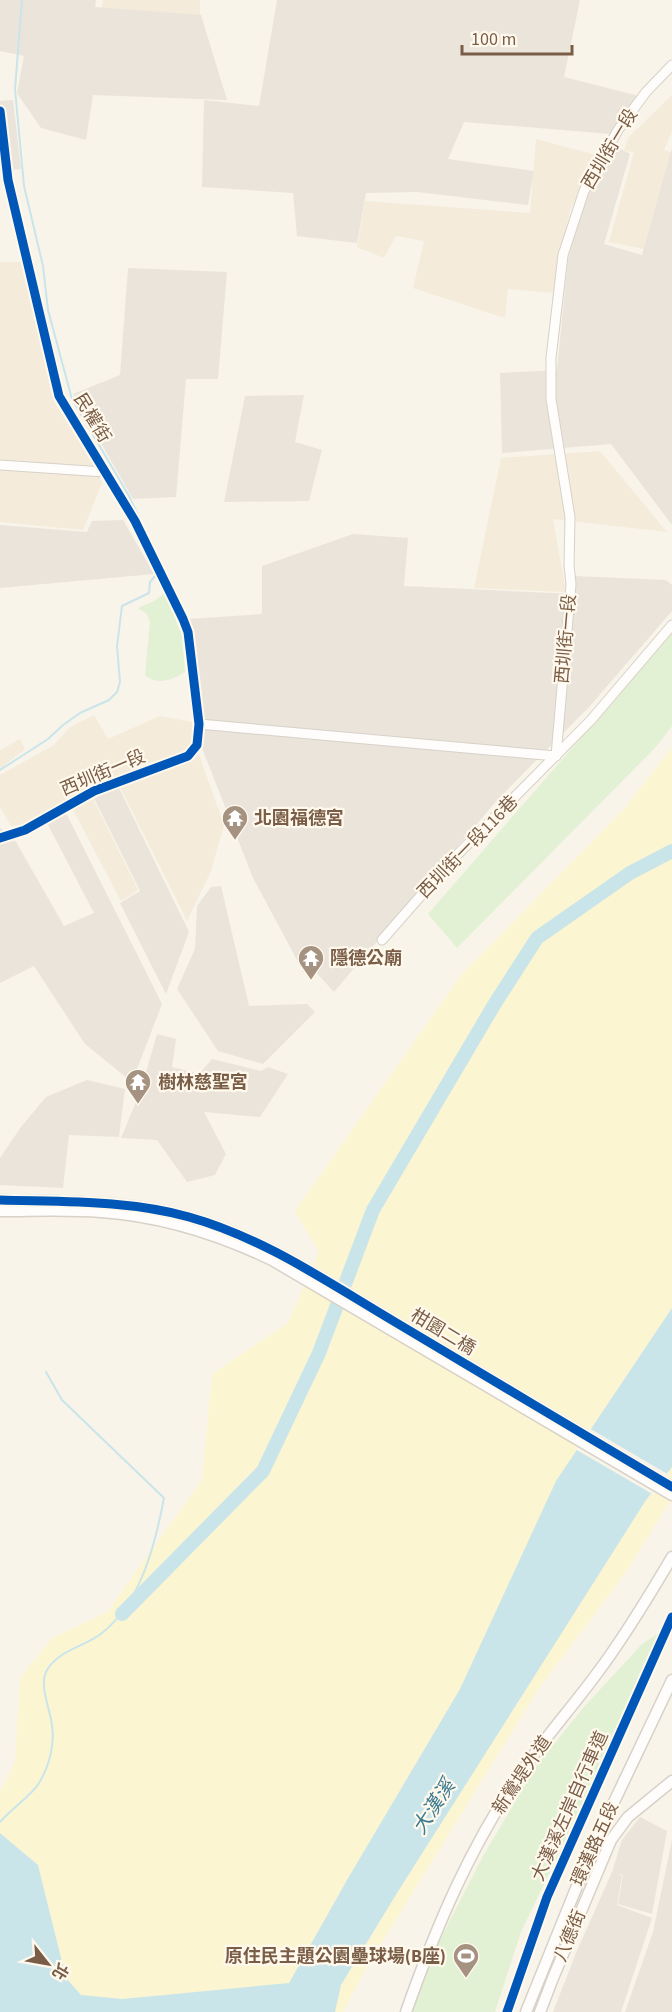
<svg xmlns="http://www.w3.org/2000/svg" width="672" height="2012" font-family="'Source Sans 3','Noto Sans TC',sans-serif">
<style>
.residential{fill:#f4ebda}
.industrial{fill:#ebe4db}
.green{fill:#e2f1d3}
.sand{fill:#fcf5d2}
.water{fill:#cae5ea}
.pier{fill:#f8f4ea}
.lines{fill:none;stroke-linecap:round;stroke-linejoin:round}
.stream{stroke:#cae5ea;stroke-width:2}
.river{stroke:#cae5ea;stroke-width:14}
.minor-casing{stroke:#d7d1c8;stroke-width:11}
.tertiary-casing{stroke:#d7d1c8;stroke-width:13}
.minor{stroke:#fefdfc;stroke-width:9}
.tertiary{stroke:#fefdfc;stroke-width:10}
.cycleway-casing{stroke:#fff9ed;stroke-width:13}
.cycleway{stroke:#0057b8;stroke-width:9}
.labels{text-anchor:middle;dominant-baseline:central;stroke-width:4.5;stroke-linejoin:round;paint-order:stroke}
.street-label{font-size:18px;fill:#7a5d47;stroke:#fff9ed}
.poi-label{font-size:18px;font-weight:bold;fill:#7a5d47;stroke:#fff9ed;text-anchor:start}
.water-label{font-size:20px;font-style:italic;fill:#3e7b90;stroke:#fff9ed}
</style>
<rect width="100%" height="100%" fill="#f8f4ea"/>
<g class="residential">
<path d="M103,0h97v41l-101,-10z"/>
<path d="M672,95v36l-8,19 8,3v90l-3,11 -60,-12 25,-90 -10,-1 4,-13z"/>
<path d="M536,139l64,17 -30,54 -16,83 -46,-4 -3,29 -92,-30 11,-47 -28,-5 -12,22 -27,-11 8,-46 165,12z"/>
<path d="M0,262h22l33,141 38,60 9,20 -19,47 -83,-8z"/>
<path d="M600,451l67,81 -114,-13 13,73 -92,-4 27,-130z"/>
<path d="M94,715l14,24 52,-23 32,6v21l-9,10 -24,9 -136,64h-12l-11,-19v-32l54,-30 15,-17z"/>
<path d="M20,739l5,10 -25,20v-19z"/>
<path d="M198,752l26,73 -13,46 -24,50 -68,-136z"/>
<path d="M92,797l46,93 -17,11 -49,-93z"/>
</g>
<g class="industrial">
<path d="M0,0h96l-1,7 106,8 26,85 -134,-5 -7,45 -45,-12 -24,-35 7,-37 -24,-5z"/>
<path d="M277,0h303l-16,77 75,19 -29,38 -146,-12 -16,37 86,12 -6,34 -111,-13 -51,1 -9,50 -60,-7 -4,-43 -91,-6 2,-87 55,6z"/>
<path d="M13,100l8,69 -21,2v-70z"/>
<path d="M615,146l15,8 -26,90 38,11 30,-107v377l-61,-81 -109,9 -2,-80 57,-3 11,-111 20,-69z"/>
<path d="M128,268l99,4 -9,107h-32l-10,118 -43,2 -60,-105 47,-19z"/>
<path d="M304,395l-9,47 27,8 -13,51 -85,1 21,-106z"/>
<path d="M123,520l31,54 -154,14v-63l87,7 5,-11z"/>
<path d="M353,534l55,4 -4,48 170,8 1,-18 91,4 6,5v26l-83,96 -90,91 -165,194 -20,-22 -10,3 -51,-95 -51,-130 -1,-30 -13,-99 74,-5v-48z"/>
<path d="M118,786l71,146 -23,62 -46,-91 20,-12 -47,-95z"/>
<path d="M65,811l97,193 -30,78 -47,-38 -51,-78 -34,17v-155l16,14 48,84 30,-13 -48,-92z"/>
<path d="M221,886l28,120 58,-2 8,8 -52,52 -45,-13 -41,-62 18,-40 2,-43 14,-19z"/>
<path d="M157,1034l19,5 -4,28 27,7 13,-15 49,12 7,-4 20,7 -28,43 -56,-5 22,42 -11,21 -28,7 -30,-42 -36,-2 20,-48z"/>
<path d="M87,1080l38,9 -6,48 -50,-2 -6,53 -63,-3v-27l21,-31 25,-30z"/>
<path d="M640,1817l27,14 -15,83 -34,-10 5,-29 -5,-1 4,2 -5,29 35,13 -31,94h-68l23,-59 36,-81 10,-32z"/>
<path d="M672,1840v172h-47l28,-80z"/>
</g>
<g class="green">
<path d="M165,593l17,43 3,36c-13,8 -28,14 -40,3l5,-53 -4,-9 -8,-5 16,-7z"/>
<path d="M672,633v93l-17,22 -198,200 -29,-34z"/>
<path d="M668,1627l-147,305 -26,80h-86l9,-29 65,-127 54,-91 47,-58 58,-63z"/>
</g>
<path class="sand" d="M672,748v750l-47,76 -86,114 -174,282 -22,42h-343v-220l15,-30 5,-84 32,-40 55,-26 95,-132 10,-106 76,-51 31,-71 -24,-41 167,-237 160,-163z"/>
<path class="water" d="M672,1308v159l-26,33 -249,393 -56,92 -6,27h-335v-179l38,32 28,113 15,17 41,4 167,-16 58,-103 113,-191 96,-208z"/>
<path class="pier" d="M589,1428l80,47 -15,20 -79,-46z"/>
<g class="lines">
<g class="stream">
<path d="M22,0l-7,89 9,97 19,80 5,44 24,89 57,97 11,23"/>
<path d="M0,770l48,-31 15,-14 17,-12 29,-13 8,-8 3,-10 -3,-36 5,-40 27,-13 1,-11 5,-6"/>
<path d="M0,1822c10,-12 32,-27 39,-39 10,-16 16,-39 13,-57 -1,-15 -13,-39 -6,-54 11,-22 39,-25 56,-39 39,-31 53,-88 62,-135l-102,-98 -16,-28"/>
</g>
<path class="river" d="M122,1614l141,-143 56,-118 54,-143 121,-205 43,-67 93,-65 42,-22"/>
<g class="minor-casing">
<g id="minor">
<path d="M0,111l8,69 51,216 76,125 48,98 5,13 11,92 -2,21 -9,11 -94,35 -69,39 -25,8"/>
<path d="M0,465l104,7"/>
<path d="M199,724l357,32"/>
<path d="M556,756l15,-172 -2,-19 1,-48 -19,-118v-41l12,-103 21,-64 34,-61 28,-38 26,-27"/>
<path d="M382,940l71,-81 138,-139 81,-95"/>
</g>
</g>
<g class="tertiary-casing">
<g id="tertiary">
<path d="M0,1200c63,2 128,0 189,17 75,21 140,66 206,105 92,55 185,110 277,165"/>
<path d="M0,1211c33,0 67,-2 101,1 59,4 117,22 171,48l400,235"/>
<path d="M406,2012c30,-85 65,-168 117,-242 23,-34 51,-65 75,-98 27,-36 51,-76 74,-115"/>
<path d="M526,2012l68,-168 78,-164"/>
<path d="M540,2012l13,-34 58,-138 17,-23 44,-36"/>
</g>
</g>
<use href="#minor" class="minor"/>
<use href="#tertiary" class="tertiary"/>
<g class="cycleway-casing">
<g id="cycleway">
<path d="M0,111l8,69 51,216 76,125 48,98 5,13 11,92 -2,21 -9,11 -94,35 -69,39 -25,8"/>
<path d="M0,1200c63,2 128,0 189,17 75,21 140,66 206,105 92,55 185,110 277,165"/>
<path d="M507,2012l40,-115 125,-280"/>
</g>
</g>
<use href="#cycleway" class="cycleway"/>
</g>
<defs>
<g id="temple-pin" transform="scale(1.35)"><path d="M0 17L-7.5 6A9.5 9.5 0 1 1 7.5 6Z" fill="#a69280" stroke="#fff9ed"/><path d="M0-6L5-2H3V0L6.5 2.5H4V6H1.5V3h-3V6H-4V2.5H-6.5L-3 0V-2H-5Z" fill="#fff"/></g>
<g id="stadium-pin" transform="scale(1.35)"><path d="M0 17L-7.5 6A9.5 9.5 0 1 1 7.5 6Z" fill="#a69280" stroke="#fff9ed"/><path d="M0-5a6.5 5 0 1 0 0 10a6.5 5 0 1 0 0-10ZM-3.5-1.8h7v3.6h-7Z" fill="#fff"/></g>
</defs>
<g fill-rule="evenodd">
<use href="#temple-pin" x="235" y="818"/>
<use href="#temple-pin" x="311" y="958"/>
<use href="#temple-pin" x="138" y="1082"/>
<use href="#stadium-pin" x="466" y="1956"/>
</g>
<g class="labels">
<g class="street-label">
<text transform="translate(610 149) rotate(-59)">西圳街一段</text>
<text transform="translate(92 418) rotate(59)">民權街</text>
<text transform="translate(566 639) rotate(-85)">西圳街一段</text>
<text transform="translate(103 773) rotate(-23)">西圳街一段</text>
<text transform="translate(468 847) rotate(-46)">西圳街一段116巷</text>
<text transform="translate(443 1332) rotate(31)">柑園二橋</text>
<text transform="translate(522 1775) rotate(-56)">新鶯堤外道</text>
<text transform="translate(570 1806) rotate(-66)">大漢溪左岸自行車道</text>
<text transform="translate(595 1844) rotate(-66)">環漢路五段</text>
<text transform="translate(570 1936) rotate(-67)">八德街</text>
</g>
<g class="poi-label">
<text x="254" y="818">北園福德宮</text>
<text x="330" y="958">隱德公廟</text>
<text x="158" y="1082">樹林慈聖宮</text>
<text x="446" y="1956" text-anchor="end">原住民主題公園壘球場(B座)</text>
</g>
<g class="water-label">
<text transform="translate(434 1807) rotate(-57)">大漢溪</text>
</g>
</g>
<g transform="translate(48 1964) rotate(121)" stroke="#fff9ed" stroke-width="4.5" paint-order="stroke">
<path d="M0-4.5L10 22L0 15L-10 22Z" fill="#7a5d47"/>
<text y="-9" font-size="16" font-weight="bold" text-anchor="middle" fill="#7a5d47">北</text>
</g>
<path d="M462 45v9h110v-9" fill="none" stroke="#7a5d47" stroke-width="3"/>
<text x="471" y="45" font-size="18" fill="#7a5d47" stroke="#fff9ed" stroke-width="4.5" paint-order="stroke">100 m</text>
</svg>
